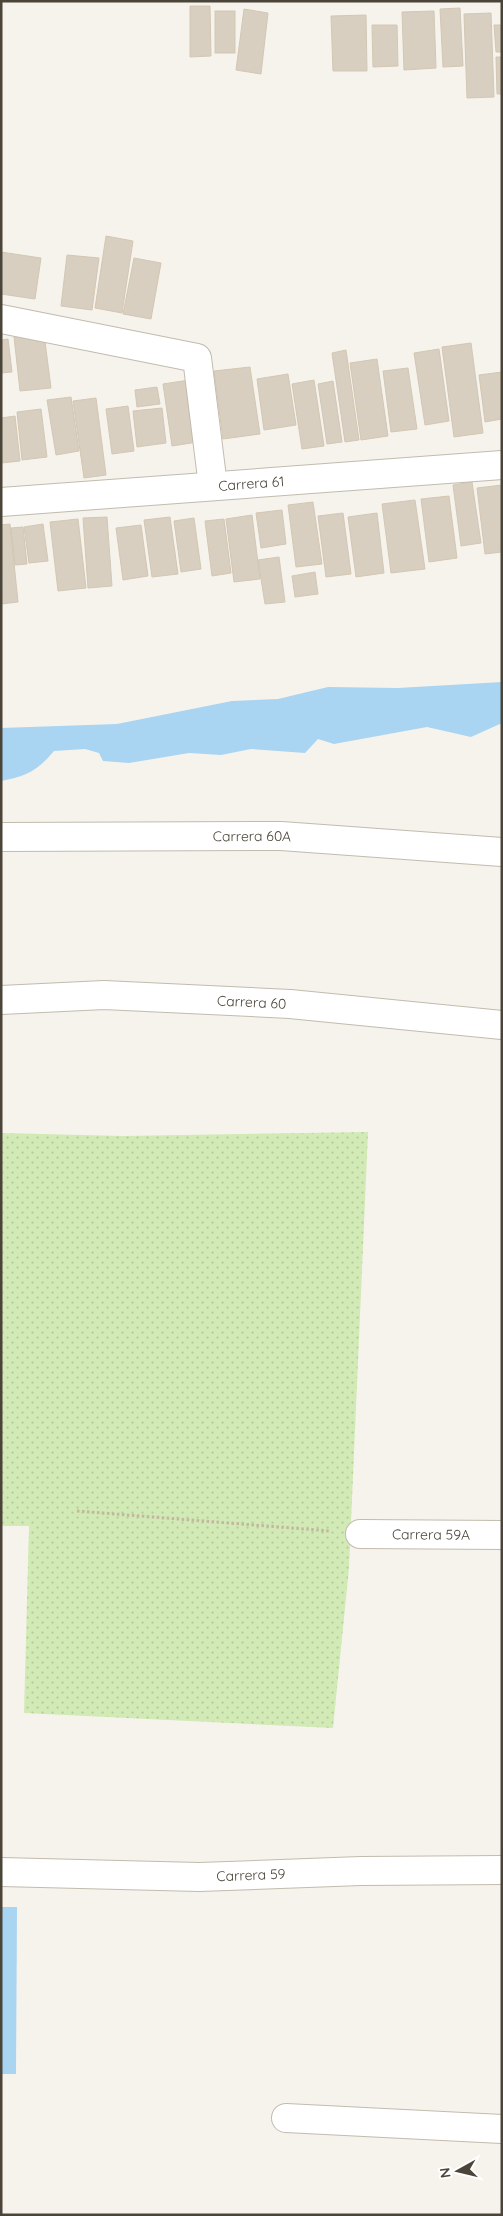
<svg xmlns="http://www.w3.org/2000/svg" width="503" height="2216" font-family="Quicksand,sans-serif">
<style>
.grass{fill:url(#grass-dots)}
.water{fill:#a9d4f2}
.building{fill:#d8cfc1;stroke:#d3c7b4}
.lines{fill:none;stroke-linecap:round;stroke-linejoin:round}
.minor-casing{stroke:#c2bbae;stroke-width:30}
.path{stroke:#c4b79f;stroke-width:3;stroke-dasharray:2.5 2.5;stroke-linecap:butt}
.minor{stroke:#fff;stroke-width:28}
.labels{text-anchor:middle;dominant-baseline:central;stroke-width:4.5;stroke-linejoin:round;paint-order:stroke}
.street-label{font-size:14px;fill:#4b4439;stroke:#fff}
</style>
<defs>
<pattern id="grass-dots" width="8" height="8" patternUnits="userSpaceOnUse" patternTransform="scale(1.25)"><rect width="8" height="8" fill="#d2eab5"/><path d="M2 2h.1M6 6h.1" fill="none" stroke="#b6ca9c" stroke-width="1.8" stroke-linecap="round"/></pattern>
</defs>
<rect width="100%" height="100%" fill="#f6f3ec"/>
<path class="grass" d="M368,1132l-19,436 -16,160 -309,-15 5,-187h-28v-393l122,3z"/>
<g class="water">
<path d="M502,682v41l-31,14 -44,-10 -93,17 -16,-5 -13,14 -54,-4 -30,6 -32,-2 -60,10 -26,-2 -4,-8 -14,-4 -31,2c-17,20 -27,25 -53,30v-53l116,-4 115,-23 46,-2 50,-12 70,1z"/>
<path d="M1,1907h16l-1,167h-15z"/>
</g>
<g class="building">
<path d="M190,6h20l1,50 -21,1z"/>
<path d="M460,8l3,58 -20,1 -3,-58z"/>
<path d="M244,9l24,4 -7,61 -25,-4z"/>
<rect x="215" y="11" width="20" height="42"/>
<path d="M434,11l2,57 -32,2 -2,-58z"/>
<path d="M491,13l3,84 -27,1 -3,-84z"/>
<path d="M366,15l1,56h-34l-2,-55z"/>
<path d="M372,25h25l1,41 -25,1z"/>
<path d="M494,25h8v27h-6z"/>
<path d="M496,57h6v37h-5z"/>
<path d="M106,236l27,5 -11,72 -27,-5z"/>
<path d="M1,252l40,6 -6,41 -34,-5z"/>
<path d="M67,255l32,3 -7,52 -31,-4z"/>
<path d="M134,258l27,5 -10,56 -28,-5z"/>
<path d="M44,334l7,54 -31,3 -6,-54z"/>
<path d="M8,339l4,33 -11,1v-33z"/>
<path d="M471,343l12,90 -29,4 -12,-90z"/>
<path d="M439,349l10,72 -24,4 -11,-72z"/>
<path d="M346,350l13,90 -14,2 -13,-89z"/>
<path d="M377,359l11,77 -27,4 -11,-77z"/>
<path d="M250,367l10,67 -37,5 -9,-68z"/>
<path d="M408,368l9,61 -26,3 -8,-61z"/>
<path d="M502,372v47l-17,3 -6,-47z"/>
<path d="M288,374l8,51 -32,5 -7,-51z"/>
<path d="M196,379l8,62 -32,5 -9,-62z"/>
<path d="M314,380l10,66 -22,3 -10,-65z"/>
<path d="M333,381l9,61 -15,2 -9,-60z"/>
<path d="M157,387l3,17 -23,3 -2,-17z"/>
<path d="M71,397l8,54 -23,4 -9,-55z"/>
<path d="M96,398l10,77 -22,3 -11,-77z"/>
<path d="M128,406l6,45 -22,3 -6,-45z"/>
<path d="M162,408l4,35 -29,4 -4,-36z"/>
<path d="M41,409l6,48 -25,3 -5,-48z"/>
<path d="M15,416l5,45 -19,2v-45z"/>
<path d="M472,482l9,61 -20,3 -8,-61z"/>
<path d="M502,485v67l-17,2 -8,-66z"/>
<path d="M449,496l8,62 -28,4 -8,-63z"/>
<path d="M415,500l10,69 -34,4 -9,-69z"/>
<path d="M313,502l9,62 -26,3 -8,-62z"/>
<path d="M282,510l4,34 -25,4 -5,-35z"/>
<path d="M343,513l8,61 -25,3 -8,-61z"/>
<path d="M377,513l7,60 -28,4 -8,-60z"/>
<path d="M252,515l8,64 -26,3 -8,-63z"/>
<path d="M107,517l5,69 -24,2 -5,-70z"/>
<path d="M170,517l8,57 -26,3 -8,-57z"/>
<path d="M194,518l7,51 -20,3 -7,-51z"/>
<path d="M78,519l8,69 -28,3 -8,-69z"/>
<path d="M224,519l7,54 -19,3 -7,-55z"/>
<path d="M10,524l8,78 -17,2v-79z"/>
<path d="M43,524l5,37 -19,2 -5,-36z"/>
<path d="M141,525l7,51 -25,4 -7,-52z"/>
<path d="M23,527l4,37 -12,1 -4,-37z"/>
<path d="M279,557l6,45 -20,2 -7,-44z"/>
<path d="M315,572l3,22 -23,3 -3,-21z"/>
</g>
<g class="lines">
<g class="minor-casing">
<g id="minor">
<path d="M1,319l196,39 16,128"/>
<path id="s1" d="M1,502l501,-37"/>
<path id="s2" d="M1,837l280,-1 221,16"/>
<path id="s3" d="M1,1000l103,-5 186,9 212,21"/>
<path id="s4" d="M360,1534l142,1"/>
<path id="s5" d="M1,1872l198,5 162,-6 141,-1"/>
<path d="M286,2118l216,11"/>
</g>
</g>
<path class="path" d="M77,1511l253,20"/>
<use href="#minor" class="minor"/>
</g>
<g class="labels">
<g class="street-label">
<text stroke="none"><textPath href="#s1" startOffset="251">Carrera 61</textPath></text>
<text stroke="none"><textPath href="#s2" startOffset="251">Carrera 60A</textPath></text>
<text stroke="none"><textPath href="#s3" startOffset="251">Carrera 60</textPath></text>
<text stroke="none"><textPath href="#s4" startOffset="71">Carrera 59A</textPath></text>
<text stroke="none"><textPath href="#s5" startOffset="250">Carrera 59</textPath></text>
</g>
</g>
<rect width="503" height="2216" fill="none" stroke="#4b4439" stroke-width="5"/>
<g transform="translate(458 2171) rotate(262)" stroke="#ffffff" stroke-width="4" paint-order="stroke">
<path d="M0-4L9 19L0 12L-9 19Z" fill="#4b4439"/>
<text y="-8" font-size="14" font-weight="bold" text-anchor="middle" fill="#4b4439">N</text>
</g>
</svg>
